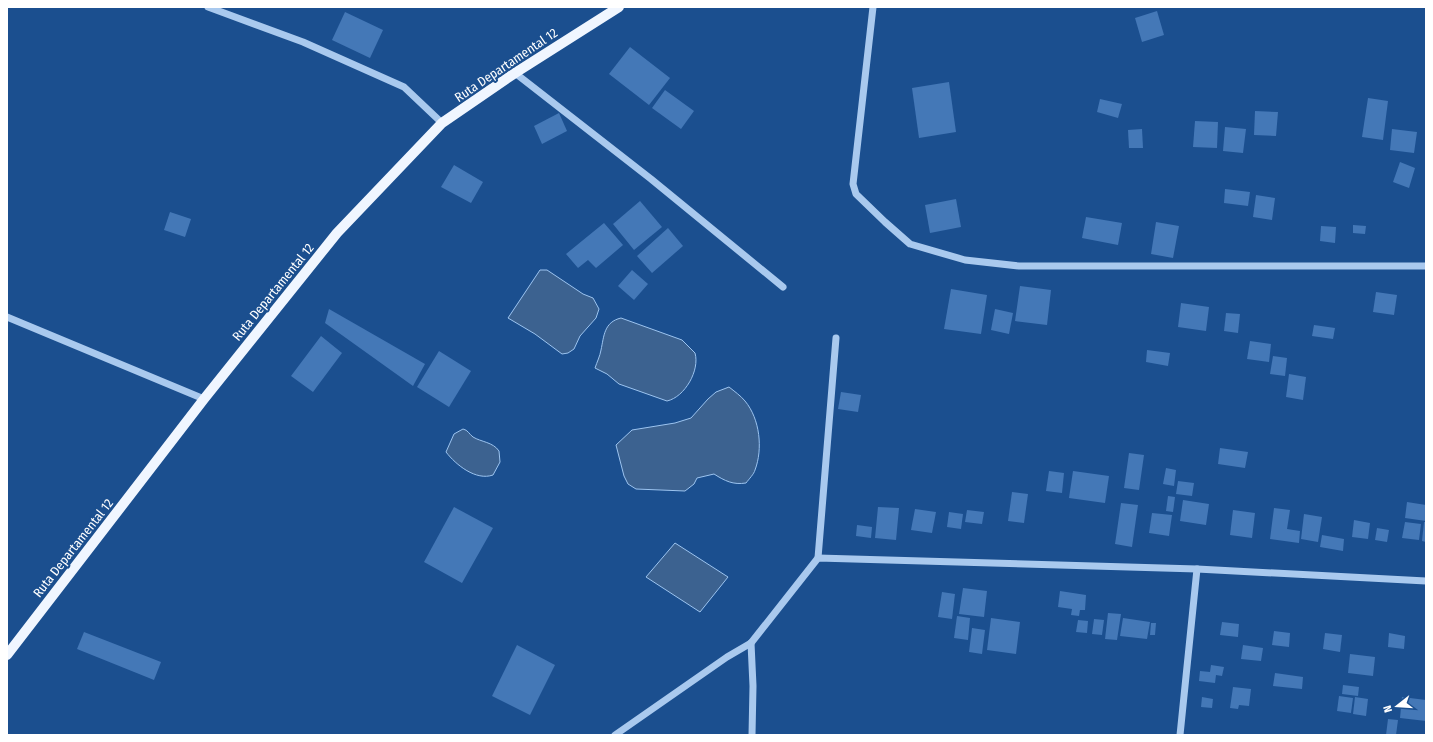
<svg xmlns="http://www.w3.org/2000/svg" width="1433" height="742" font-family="'Fira Sans Condensed',sans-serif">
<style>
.water{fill:#3c6290;stroke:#9cc4f0}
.building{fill:#4478b7}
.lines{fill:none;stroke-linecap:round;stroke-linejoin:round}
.minor{stroke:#a9c9ee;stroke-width:7}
.major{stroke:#f0f6ff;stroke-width:10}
.labels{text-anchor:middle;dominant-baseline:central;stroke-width:4;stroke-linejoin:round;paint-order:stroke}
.street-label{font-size:13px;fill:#fff;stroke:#1b4f8f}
</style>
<rect width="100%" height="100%" fill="#1b4f8f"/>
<g class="water">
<path d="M540,270h7l36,24 10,4 6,11 -3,9 -16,18 -6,13 -6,4 -6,1 -27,-20 -27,-16z"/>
<path d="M621,318l61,22 13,13c5,17 -10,44 -28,48l-48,-17 -12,-10 -12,-6c2,-6 5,-12 6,-18 3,-14 3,-28 20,-32z"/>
<path d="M729,387c5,4 12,9 16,14 15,18 18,48 10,69 -1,4 -6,9 -9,13 -13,2 -21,-2 -32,-9l-17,4 -3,6 -9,7 -49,-2 -8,-5 -4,-8 -8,-31 16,-15 43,-7 16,-5 17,-19 8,-7z"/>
<path d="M463,429c5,1 6,5 10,8 8,5 20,5 26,14l1,11 -7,13c-17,6 -37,-10 -47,-23l8,-18z"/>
<path d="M675,543l53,34 -28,35 -54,-35z"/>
</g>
<g class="building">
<path d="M1157,11l7,24 -22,7 -7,-24z"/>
<path d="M345,12l38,18 -13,28 -38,-18z"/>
<path d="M630,47l40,31 -21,27 -40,-31z"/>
<path d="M949,82l7,50 -37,6 -7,-50z"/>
<path d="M665,90l29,21 -13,18 -29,-21z"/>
<path d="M1368,98l20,3 -5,39 -21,-3z"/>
<path d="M1100,99l22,5 -4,14 -21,-6z"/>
<path d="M1255,111l23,1 -2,24 -22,-1z"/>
<path d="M559,113l8,18 -25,13 -8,-18z"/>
<path d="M1195,121l23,1 -1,26 -24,-1z"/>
<path d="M1225,127l21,2 -3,24 -20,-2z"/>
<path d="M1142,129l1,19h-14l-1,-18z"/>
<path d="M1392,129l25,3 -3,21 -24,-3z"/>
<path d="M1400,162l15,6 -6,20 -16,-6z"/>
<path d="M454,165l29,17 -12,21 -30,-16z"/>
<path d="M1225,189l25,3 -2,14 -24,-3z"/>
<path d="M1256,195l19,3 -3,22 -19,-3z"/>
<path d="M956,199l5,28 -31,6 -5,-28z"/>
<path d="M640,201l22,26 -28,23 -21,-26z"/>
<path d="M170,212l21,7 -6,18 -21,-7z"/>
<path d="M1086,217l36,6 -4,22 -36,-7z"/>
<path d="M1156,222l23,4 -6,32 -22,-4z"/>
<path d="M604,223l19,22 -27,23 -8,-8 -10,8 -12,-14z"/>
<path d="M1353,225l13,1 -1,8 -12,-1z"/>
<path d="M1321,226l15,1 -1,16 -15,-2z"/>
<path d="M668,228l15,18 -31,27 -15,-17z"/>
<path d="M632,270l16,14 -14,16 -16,-14z"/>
<path d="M1020,286l31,4 -4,35 -32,-4z"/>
<path d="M951,289l36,6 -6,39 -37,-5z"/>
<path d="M1376,292l21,3 -3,20 -21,-3z"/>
<path d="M1181,303l28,4 -3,24 -28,-4z"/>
<path d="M329,309l96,55 -12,22 -88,-63z"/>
<path d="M995,309l18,4 -4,21 -18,-4z"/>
<path d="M1226,313l14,1 -2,19 -14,-2z"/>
<path d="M1314,325l21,3 -2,11 -21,-3z"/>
<path d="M321,336l21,17 -29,39 -22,-16z"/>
<path d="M1250,341l21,3 -2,18 -22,-3z"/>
<path d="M1147,350l23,3 -2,13 -22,-4z"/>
<path d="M439,351l32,20 -22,36 -32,-20z"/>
<path d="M1273,356l14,2 -2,18 -15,-2z"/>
<path d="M1289,374l17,3 -3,23 -17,-3z"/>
<path d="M841,392l20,3 -3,17 -20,-3z"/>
<path d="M1220,448l28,4 -3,16 -27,-4z"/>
<path d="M1129,453l15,2 -5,35 -15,-2z"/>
<path d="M1166,468l10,2 -2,16 -11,-2z"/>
<path d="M1049,471l15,2 -2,20 -16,-2z"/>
<path d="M1073,471l36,5 -4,27 -36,-5z"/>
<path d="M1178,481l16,2 -2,13 -16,-2z"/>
<path d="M1012,492l16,2 -4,29 -16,-2z"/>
<path d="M1168,496l7,1 -2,15 -7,-1z"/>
<path d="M1183,500l26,4 -3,21 -26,-4z"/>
<path d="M1407,502l19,3v16l-21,-3z"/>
<path d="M1121,503l17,2 -6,42 -17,-3z"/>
<path d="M454,507l39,21 -31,55 -38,-21z"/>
<path d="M878,507l21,1 -3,32 -21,-2z"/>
<path d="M1274,508l16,2 -3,19 13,2 -1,12 -29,-4z"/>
<path d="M915,509l21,3 -4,21 -21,-3z"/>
<path d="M967,510l17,2 -2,12 -17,-2z"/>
<path d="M1233,510l22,3 -3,25 -22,-3z"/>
<path d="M949,512l14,2 -2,15 -14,-2z"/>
<path d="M1152,513l20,2 -3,21 -20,-3z"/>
<path d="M1304,514l18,3 -4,25 -17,-3z"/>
<path d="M1354,520l16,3 -2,16 -16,-2z"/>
<path d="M1405,522l16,2 -2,16 -17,-2z"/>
<path d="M1424,522h2v20l-4,-1z"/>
<path d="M857,525l15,2 -1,11 -15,-2z"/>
<path d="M1377,528l12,2 -2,12 -12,-2z"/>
<path d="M1322,535l22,4 -1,12 -23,-4z"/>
<path d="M963,588l24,3 -3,26 -25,-3z"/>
<path d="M1060,591l26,4 -1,15h-5l-1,6 -8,-1 1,-6 -14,-2z"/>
<path d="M942,592l13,2 -3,25 -14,-2z"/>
<path d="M1108,613l13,1 -4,26 -12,-1z"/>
<path d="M957,616l13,2 -2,22 -14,-2z"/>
<path d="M991,618l29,4 -4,32 -29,-4z"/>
<path d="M1123,618l27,4 -3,17 -27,-3z"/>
<path d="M1094,619l10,1 -2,15 -10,-1z"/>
<path d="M1078,620l10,1 -1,12 -11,-1z"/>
<path d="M1222,622l17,2 -1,13 -18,-2z"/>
<path d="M1151,623h5l-1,12h-5z"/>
<path d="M972,628l13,2 -3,24 -13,-2z"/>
<path d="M1274,631l16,2 -1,14 -17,-2z"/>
<path d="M84,632l77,30 -7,18 -77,-31z"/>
<path d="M1325,633l17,2 -2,17 -17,-3z"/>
<path d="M1389,633l16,3 -1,13 -16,-2z"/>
<path d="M517,645l38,20 -25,50 -38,-19z"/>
<path d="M1243,645l20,3 -2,13 -20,-2z"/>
<path d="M1350,654l25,3 -2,19 -25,-3z"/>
<path d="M1211,665l13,2 -2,9 -6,-1 -1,8 -16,-2 1,-10 10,1z"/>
<path d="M1275,673l28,4 -1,12 -29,-3z"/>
<path d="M1343,685l16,2 -1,9 -16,-2z"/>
<path d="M1233,687l18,2 -2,17 -10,-1 -1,4 -8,-1z"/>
<path d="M1339,696l14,2 -2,15 -14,-2z"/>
<path d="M1202,697l11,2 -1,9 -11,-1z"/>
<path d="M1355,697l13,2 -2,17 -13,-2z"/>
<path d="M1402,697l24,3v21l-26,-3z"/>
<path d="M1388,719l10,1 -2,15h-10z"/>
</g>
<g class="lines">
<g class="minor">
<path d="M208,7l95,35 101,45 38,36"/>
<path d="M873,7l-20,177 3,10 29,28 25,22 55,16 54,6h407"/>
<path d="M515,73l136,106 132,108"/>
<path d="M7,317l197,82"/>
<path d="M818,558l18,-220"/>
<path d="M751,643l2,43 -1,49"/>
<path d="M615,735l112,-78 24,-14 67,-85 379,11 229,12"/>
<path d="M1180,735l17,-166"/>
</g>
<path class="major" d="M7,655l197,-256 133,-166 105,-110 73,-50 104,-66"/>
</g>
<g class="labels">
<g class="street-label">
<text transform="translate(506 65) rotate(-34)">Ruta Departamental 12</text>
<text transform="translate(273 292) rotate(-51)">Ruta Departamental 12</text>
<text transform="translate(73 548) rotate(-52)">Ruta Departamental 12</text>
</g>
</g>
<rect width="1433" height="742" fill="none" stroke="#ffffff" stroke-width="16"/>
<g transform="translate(1397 706) rotate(253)" stroke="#1b4f8f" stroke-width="3" paint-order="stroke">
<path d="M0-3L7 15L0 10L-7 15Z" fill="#ffffff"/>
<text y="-6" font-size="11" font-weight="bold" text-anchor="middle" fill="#ffffff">N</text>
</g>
</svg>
